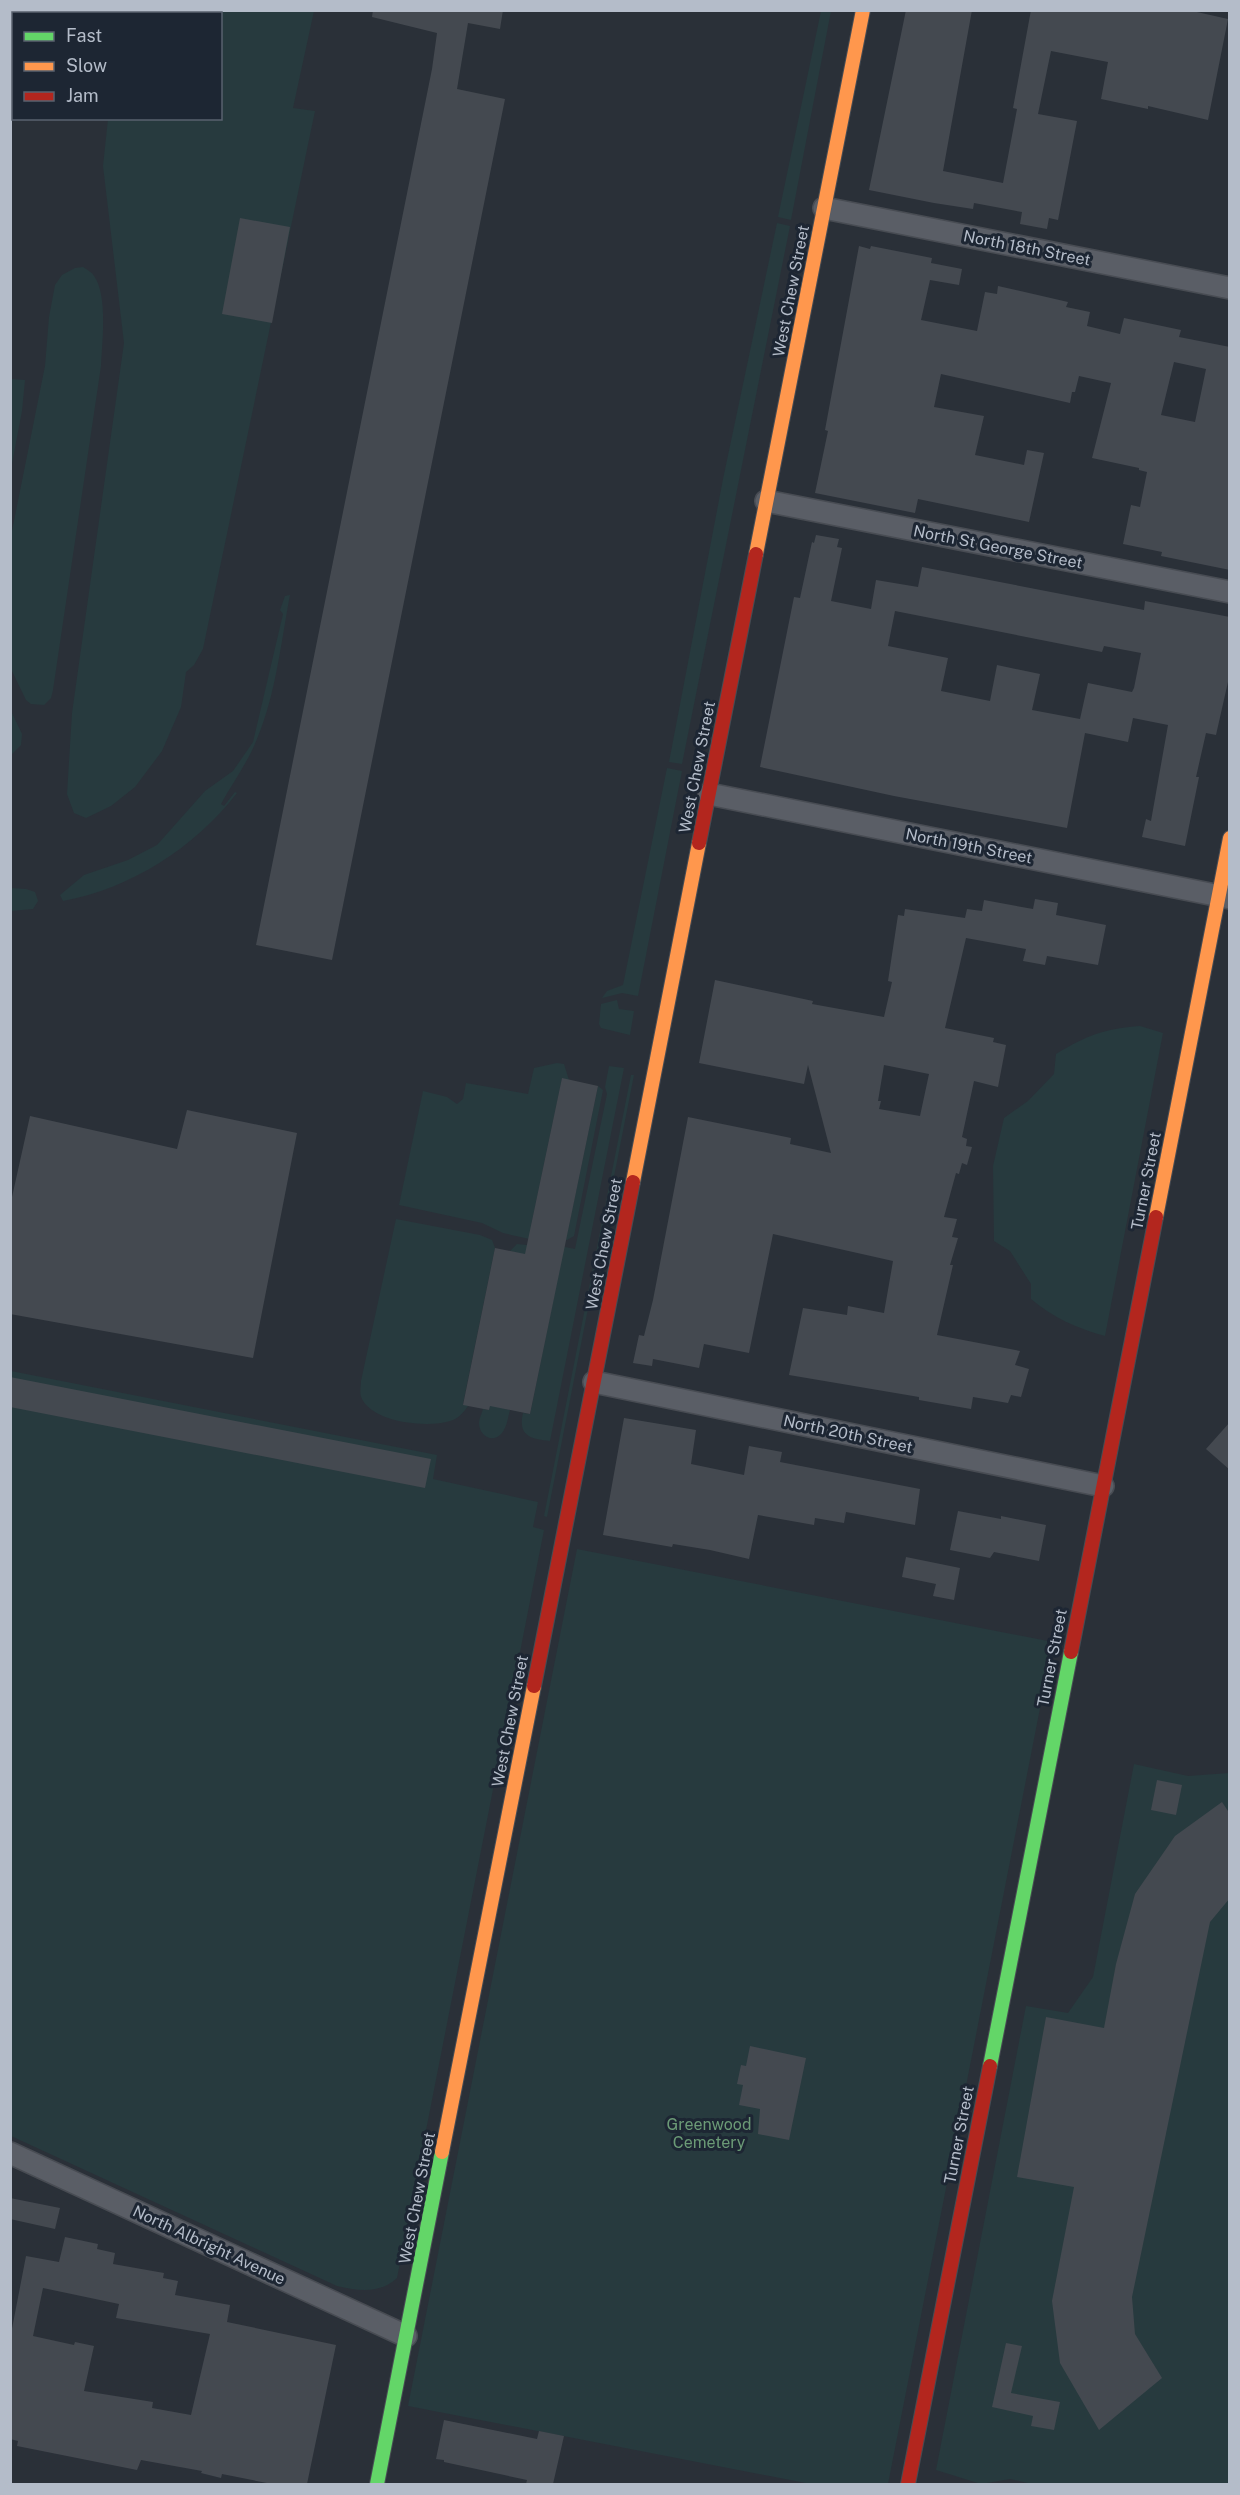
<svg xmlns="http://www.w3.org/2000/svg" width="1240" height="2495" font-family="'Public Sans',sans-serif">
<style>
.green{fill:#273a3e}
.building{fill:#444950;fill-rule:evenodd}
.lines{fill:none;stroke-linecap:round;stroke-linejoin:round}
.street-casing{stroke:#484c53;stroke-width:24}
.fast-casing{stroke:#484c53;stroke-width:16}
.slow-casing{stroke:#484c53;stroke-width:16}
.jam-casing{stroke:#484c53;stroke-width:16}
.street{stroke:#5a5e66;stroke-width:21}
.fast{stroke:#63d668;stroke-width:14}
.slow{stroke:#ff974d;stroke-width:14}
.jam{stroke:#b3261e;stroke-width:14}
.labels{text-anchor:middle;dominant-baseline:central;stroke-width:6;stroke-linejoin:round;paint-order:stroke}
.street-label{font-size:16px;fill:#b4bcc9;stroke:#1d2633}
.park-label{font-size:16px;fill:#6b9a76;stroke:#1d2633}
</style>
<rect width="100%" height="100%" fill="#2a3038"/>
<g class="green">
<path d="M117,11h197l-21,97 22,3 -112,538 -9,16 -8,7 -5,35 -19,44 -27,36 -24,19 -25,12 -12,-5 -7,-19 5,-81 52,-370 -21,-177 5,-47 112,-1v-104l-103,-1z"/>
<path d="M821,11h10l-40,209 -13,-3z"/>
<path d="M777,223l13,3 -108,538 -13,-2 54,-283z"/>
<path d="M83,267c4,3 9,5 11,9 14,19 8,67 7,90l-48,324 -2,8 -7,7 -13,-1 -5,-4 -15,-31v-133l34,-170 4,-49 6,-32 7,-10 13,-7z"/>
<path d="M11,379l14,1 -3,31 -11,58z"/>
<path d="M290,595c-9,47 -14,99 -33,144 -9,23 -24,43 -36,65l3,2 11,-14 2,1c-43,55 -105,95 -174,108l-3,-6 24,-20 44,-15 29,-15 48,-54 28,-20 20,-29 30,-128 -3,-4 5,-14z"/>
<path d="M11,711l11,23 -1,11 -10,10z"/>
<path d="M667,768l15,3 -44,225 -16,-3 -20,5 5,-7 16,-6z"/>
<path d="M11,888l15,1 9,3 3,9 -5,8 -22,2z"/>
<path d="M617,1000l2,9 15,2 -4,24 -29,-7 -2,-4 2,-20z"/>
<path d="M1140,1026l23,7 -58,303c-29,-8 -51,-18 -74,-37v-15l-21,-33 -16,-10 -1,-75 11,-48 24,-17 26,-27 2,-20c32,-19 47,-25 84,-28z"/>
<path d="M557,1063l7,1 5,16 -7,-1 -31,147 3,14 -31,-7 -21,-10 -83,-18 24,-114 24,6 10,7 6,-5 3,-16 62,11 6,-26z"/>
<path d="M609,1066l15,2 -74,373c-21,-2 -32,-6 -27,-28l7,1 31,-152 -11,-18 25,5 32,-155 -2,-7z"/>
<path d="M631,1075h3l-87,442 -3,-1z"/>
<path d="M598,1086l5,4 -29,146 -7,4 -4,-1 4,-5z"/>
<path d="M396,1219l84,16 12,5 3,8 -32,156 5,2c-4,6 -10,13 -18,15 -22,7 -76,2 -88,-22 -3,-5 -1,-12 -1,-18z"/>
<path d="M517,1244l20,2 -34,162 7,2c-2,7 -3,17 -8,23 -9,11 -23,3 -23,-10 0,-4 3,-10 4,-14l6,1 32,-156 -11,-3z"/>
<path d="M11,1371l426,84 -4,24 105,23 -5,25 11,3 -147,748c-17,16 -39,13 -60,8l-326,-150z"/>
<path d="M577,1549l476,93 -165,842h-77l-403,-78z"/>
<path d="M1134,1764l54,12 41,-3v711h-197l-22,-5 -29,5 -45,-14 90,-464 42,7 25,-36z"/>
</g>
<g class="building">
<path d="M373,10h130l-3,19 -32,-6 -11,66 48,10 -173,861 -76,-15 176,-876 5,-36 -65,-16z"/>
<path d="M906,10h66l-29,161 60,12 14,-74 -4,-1 18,-98h157l40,9 -20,101 -60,-14v3l-47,-10 7,-37 -57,-11 -13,63 39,7 -19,99 -9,-2 -2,11 -27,-5 2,-12 -48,-9 -1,6 -39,-6 -65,-13z"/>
<path d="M240,218l50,9 -18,96 -50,-9z"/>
<path d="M859,246l11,3 1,-3 61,12 -1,5 31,6 -3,16 -29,-5 -9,40 56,11 8,-39 12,2 1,-8 70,16 -2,5 24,5 -3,14 33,8 4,-16 57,12 -2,7 51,10v223l-69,-14 1,-4 -39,-8 8,-39 9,2 7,-35 -8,-2v-2l-47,-10 19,-75 -32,-7 -4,16h-3l-2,11 -129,-29 -7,33 50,9 -9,39 49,10 3,-15 17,3 -15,69 -111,-23 -3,14 -100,-20 13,-62 -3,-1zM1174,362l32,7 -11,53 -34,-7z"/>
<path d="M816,535l23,4 -2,8 5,1 -11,53 40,8 5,-29 42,7 4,-20 222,43 1,-9 85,16v56l-14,62 -10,-2 -10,44h3l-14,69 -43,-9 4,-18 5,2 17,-96 -35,-7 -5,24 -43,-9 -18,95 -173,-32 -134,-29 34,-170 6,1 12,-56 2,1zM895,611l207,41 2,-6 37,7 -7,35 -2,4 -44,-9 -8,36 -48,-9 8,-36 -43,-9 -7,36 -49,-10 7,-33 -60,-12z"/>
<path d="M1035,899l23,4 -2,12 50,10 -8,40 -51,-9 -2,9 -22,-4 3,-12 -60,-11 -21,90 49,10 -1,4 13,3 -8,42 -24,-6 -12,56 5,2 -1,7 6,1 -5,18 -5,-2 -3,11 -3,-1 -12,44 13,2 -5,18 6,1 -8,27h3l-16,70 83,16 -5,14 14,4 -8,28 -10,-2 -3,8 -35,-6 -2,12 -52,-9v-3l-130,-22 14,-67 44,7 1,-9 36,7 9,-52 -120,-27 -24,119 -45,-9 -5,24 -46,-9 -1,7 -19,-3 6,-28 5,1 9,-36 35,-183 103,21 -1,6 41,9 -23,-88 -4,19 -105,-21 16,-83 98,21 -1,3 72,13 8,-35 -4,-1 10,-66 6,1 1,-7 60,9 2,-9 15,2 2,-11 49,9zM884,1065l45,9 -9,42 -41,-7 2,-8h-3z"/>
<path d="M562,1078l36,8 -68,328 -40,-8 -1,4 -26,-5 32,-157 30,6z"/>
<path d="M187,1110l110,23 -44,225 -243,-44v-108l20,-90 147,33z"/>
<path d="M10,1377l421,82 -6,29 -415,-81z"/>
<path d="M624,1418l72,12 -5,34 53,11 5,-29 33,6 -2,10 140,27 -5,36 -69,-13 -2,11 -29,-5 -1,7 -56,-10 -9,44 -39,-9 -37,-6 -1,3 -69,-12z"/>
<path d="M1230,1422v48l-24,-21z"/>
<path d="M958,1511l43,8v-3l45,9 -7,36 -45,-9 -4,6 -40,-8z"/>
<path d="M906,1557l54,11 -6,32 -21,-4 3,-12 -34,-7z"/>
<path d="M1157,1780l25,5 -6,30 -25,-5z"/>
<path d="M1222,1802l8,12v84l-20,24 -78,375 3,37 27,44 -63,52 -39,-67 -8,-62 22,-114 -57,-10 29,-160 58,11 12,-64 19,-70 40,-58z"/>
<path d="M750,2046l56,12 -17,82 -31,-6 2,-25 -21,-4 4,-20 -6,-1 4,-19 5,1z"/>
<path d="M10,2198l50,10 -5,21 -45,-10z"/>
<path d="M65,2237l33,7 -1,5 18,4 -2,11 51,9 -1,5 15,3 -3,14 55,10 -3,17 109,23 -29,139h-35l-50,-10 -1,4 -20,-5 1,-2 -61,-11 -4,10 -120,-24 1,-5 -8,-2v-100l16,-83 33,6zM43,2288l76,16 -3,14 94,16 -19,81 -39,-7 1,-6 -69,-11 10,-45 -19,-4 -1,3 -41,-9z"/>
<path d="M1006,2343l16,3 -11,47 49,9 -6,28 -23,-4 2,-10 -41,-9z"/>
<path d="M444,2420l93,19 2,-8 25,5 -11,48h-27l1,-4 -83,-18v-2l-8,-1z"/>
</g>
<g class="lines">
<g class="street-casing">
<g id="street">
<path d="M824,208l406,80"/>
<path d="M766,501l464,91"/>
<path d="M709,794l521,104"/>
<path d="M594,1382l509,104"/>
<path d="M10,2153l396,183"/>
</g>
</g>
<g class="fast-casing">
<g id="fast">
<path d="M990,2066l81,-414"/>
<path d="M377,2484l65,-332"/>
</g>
</g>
<g class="slow-casing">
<g id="slow">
<path d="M756,554l107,-544"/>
<path d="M633,1182l66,-339"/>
<path d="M1156,1217l74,-379"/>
<path d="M442,2152l92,-466"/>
</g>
</g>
<g class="jam-casing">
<g id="jam">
<path d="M699,843l57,-289"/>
<path d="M1071,1652l85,-435"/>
<path d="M534,1686l99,-504"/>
<path d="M908,2484l82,-418"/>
</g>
</g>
<use href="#street" class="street"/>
<use href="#fast" class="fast"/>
<use href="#slow" class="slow"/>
<use href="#jam" class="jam"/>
</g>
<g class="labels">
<g class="street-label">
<text transform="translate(1027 248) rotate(11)">North 18th Street</text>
<text transform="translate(791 291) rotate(-79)">West Chew Street</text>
<text transform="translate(998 547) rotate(11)">North St George Street</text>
<text transform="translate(697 767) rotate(-79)">West Chew Street</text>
<text transform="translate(969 846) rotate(11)">North 19th Street</text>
<text transform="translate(1146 1181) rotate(-79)">Turner Street</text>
<text transform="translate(604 1244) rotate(-79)">West Chew Street</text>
<text transform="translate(848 1434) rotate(12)">North 20th Street</text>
<text transform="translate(1052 1658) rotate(-79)">Turner Street</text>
<text transform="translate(510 1721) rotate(-79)">West Chew Street</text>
<text transform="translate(959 2135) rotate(-79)">Turner Street</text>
<text transform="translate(417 2198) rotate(-79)">West Chew Street</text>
<text transform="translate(209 2245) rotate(25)">North Albright Avenue</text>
</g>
<g class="park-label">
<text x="709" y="2124">Greenwood<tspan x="709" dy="18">Cemetery</tspan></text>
</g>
</g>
<rect width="1240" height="2495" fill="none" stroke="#b4bcc9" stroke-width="24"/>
<rect x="12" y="12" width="210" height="108" fill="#1d2633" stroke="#59626f" stroke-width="1.5"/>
<rect x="24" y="32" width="30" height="9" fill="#63d668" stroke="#59626f" stroke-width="1.5"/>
<text x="66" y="42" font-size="18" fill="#b4bcc9">Fast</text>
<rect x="24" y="62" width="30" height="9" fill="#ff974d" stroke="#59626f" stroke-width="1.5"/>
<text x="66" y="72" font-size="18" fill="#b4bcc9">Slow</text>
<rect x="24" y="92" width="30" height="9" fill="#b3261e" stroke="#59626f" stroke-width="1.5"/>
<text x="66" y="102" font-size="18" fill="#b4bcc9">Jam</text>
</svg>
